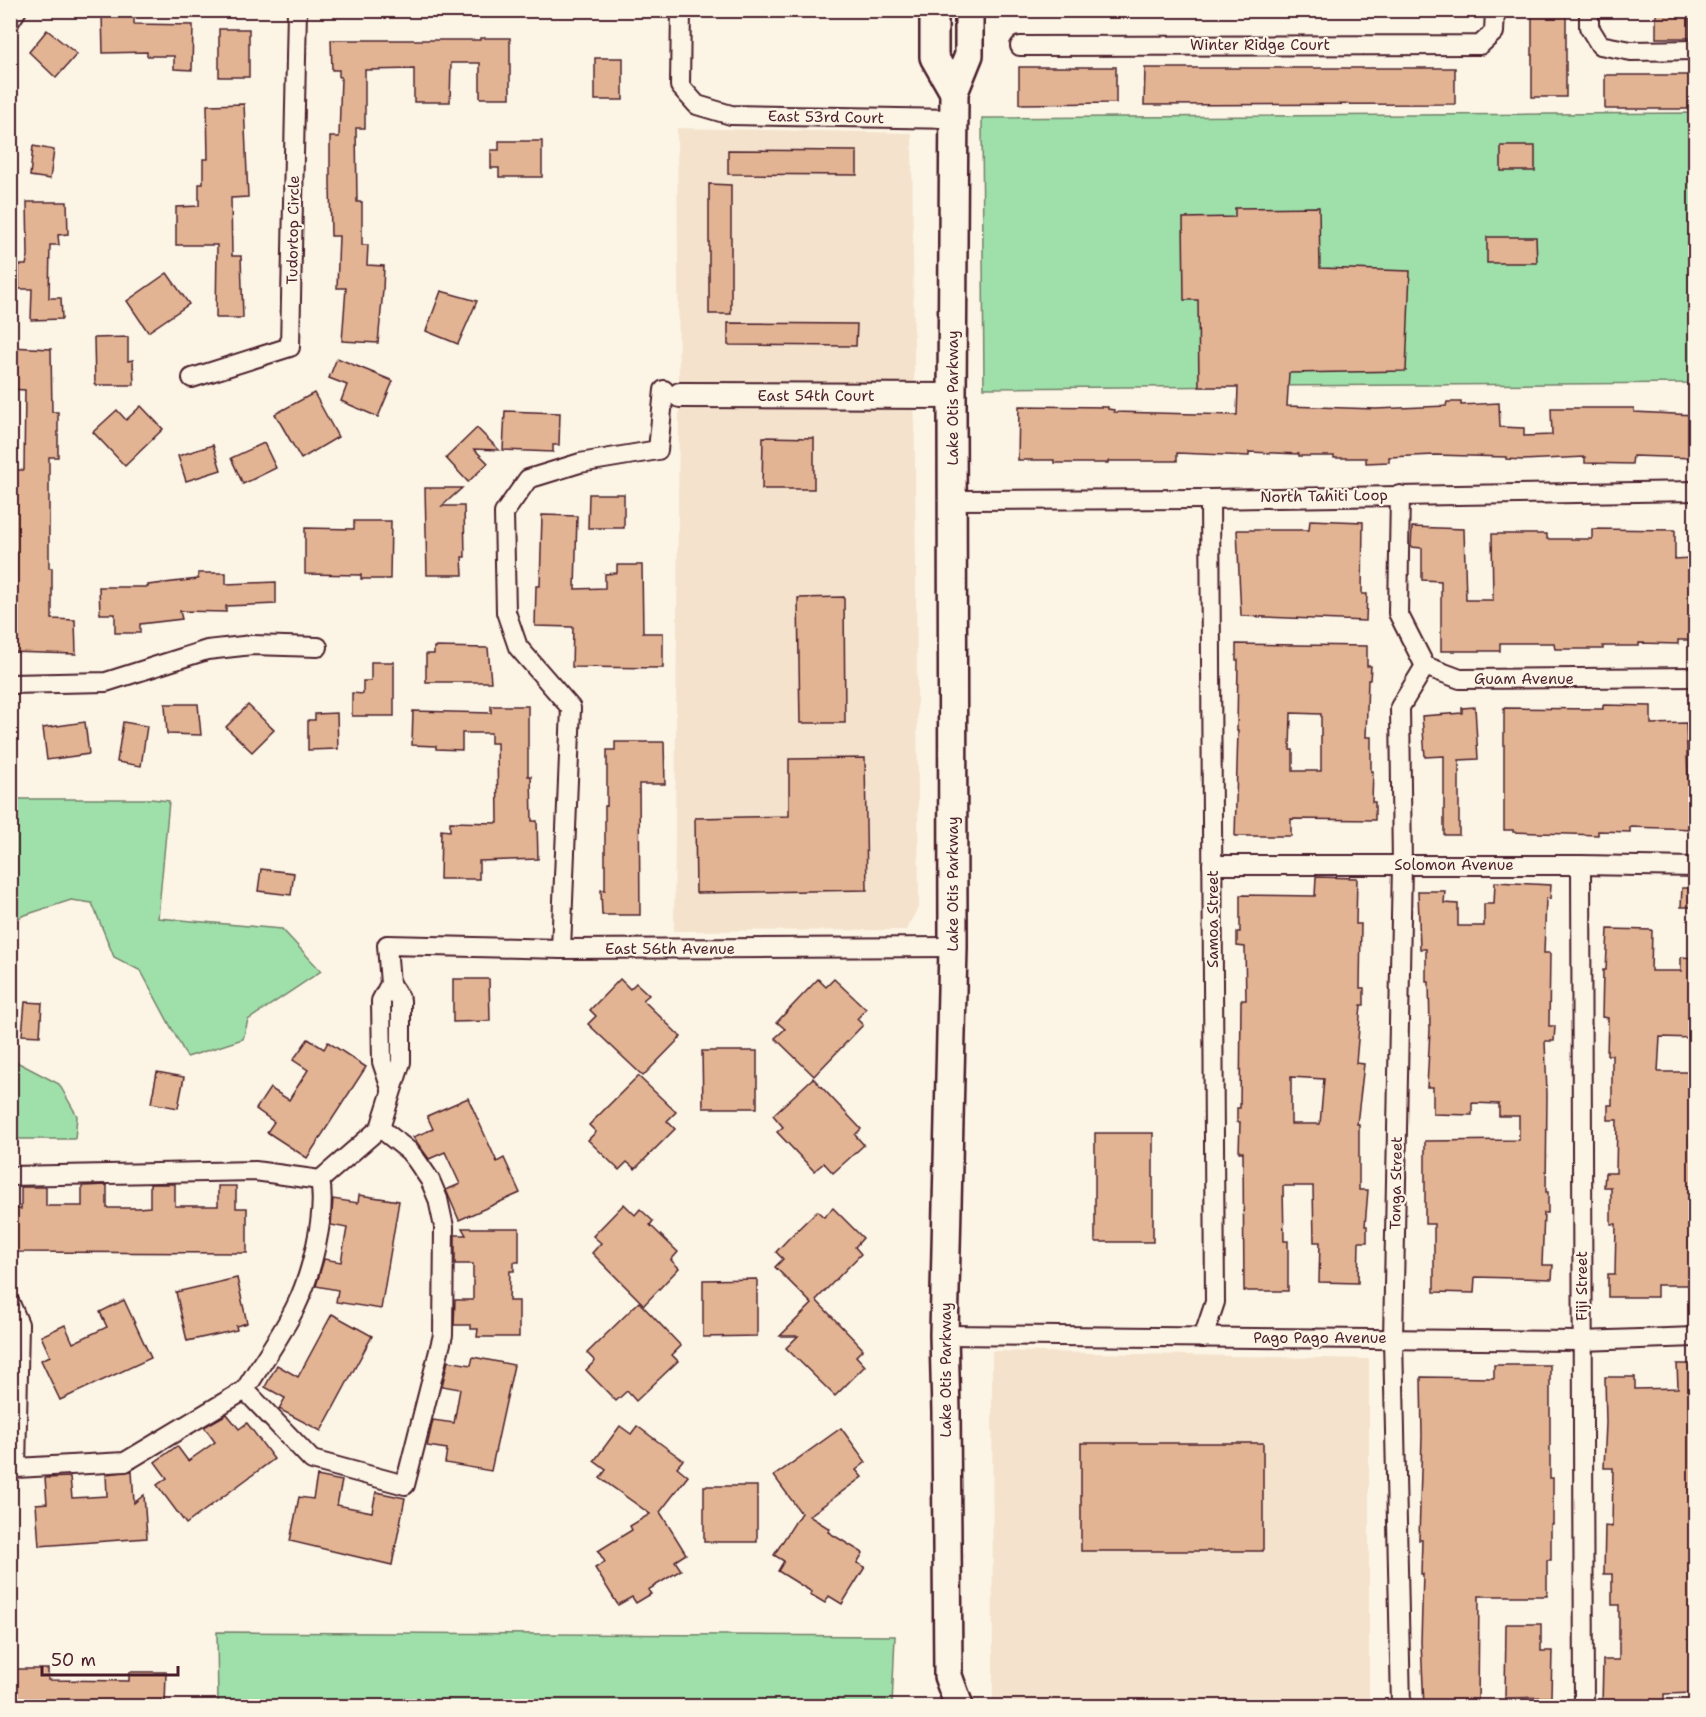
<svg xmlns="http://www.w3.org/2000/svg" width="1706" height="1717" font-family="'Shantell Sans',sans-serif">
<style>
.built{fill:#f4e2cc}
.green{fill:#9fe0aa;stroke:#74806a;stroke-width:1.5}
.building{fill:#e2b493;stroke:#4a1f2b;stroke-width:1.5;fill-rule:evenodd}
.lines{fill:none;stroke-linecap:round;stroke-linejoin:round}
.minor-casing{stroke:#4a1f2b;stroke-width:22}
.tertiary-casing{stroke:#4a1f2b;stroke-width:28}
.secondary-casing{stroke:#4a1f2b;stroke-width:32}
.minor{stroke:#fcf5e5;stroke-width:18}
.tertiary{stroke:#fcf5e5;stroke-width:24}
.secondary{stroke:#fcf5e5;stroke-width:27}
.labels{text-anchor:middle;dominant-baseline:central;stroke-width:4.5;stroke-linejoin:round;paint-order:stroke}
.street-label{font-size:15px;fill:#4a1f2b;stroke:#fcf5e5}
</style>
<rect width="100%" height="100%" fill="#fcf5e5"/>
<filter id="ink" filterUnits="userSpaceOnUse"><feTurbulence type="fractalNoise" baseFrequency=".0167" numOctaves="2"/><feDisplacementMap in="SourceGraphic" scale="12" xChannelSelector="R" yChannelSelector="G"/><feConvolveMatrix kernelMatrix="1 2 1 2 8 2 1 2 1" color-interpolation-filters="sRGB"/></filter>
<g filter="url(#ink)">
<g class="built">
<path d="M677,128l235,5 7,773 -13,24 -232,1 5,-527z"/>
<path d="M992,1351l377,8v347h-376z"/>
</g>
<g class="green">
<path d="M1695,113v270l-711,5 -2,-270z"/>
<path d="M11,799h140l18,2 -11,117 124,11 39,42 -73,49 -5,19 -56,18 -46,-86 -27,-14 -22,-54 -21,-3 -49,16 -11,8z"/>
<path d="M11,1059l48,25 18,32 -2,23h-64z"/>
<path d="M217,1632l678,4 -3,70h-674z"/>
</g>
<g class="building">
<rect x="1532" y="10" width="34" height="87"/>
<rect x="1656" y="10" width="34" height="28"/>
<path d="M102,14h32v10l59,1 -1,45 -18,-1v-13h-27v-4l-44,1z"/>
<rect x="219" y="29" width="30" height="48"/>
<path d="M47,30l30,24 -21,24 -27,-26z"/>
<path d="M480,38h30v60h-30v-35h-29l-1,39h-36v-33l-49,1v58h-9l1,74h5v43h6l-1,20 17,1 -1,24 -5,53 -36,-2 4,-53h-9l2,-52h-8l-1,-54v-45h9l2,-60h-2v-7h-7l-1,-30h149z"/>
<rect x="595" y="58" width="28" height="42"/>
<path d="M1019,67h97v36l-97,1z"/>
<path d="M1145,68h310v36l-311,1z"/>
<rect x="1605" y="75" width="90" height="34"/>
<path d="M244,104l4,93 -17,1 1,58h9l2,62h-27l1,-73h-41v-38l23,-1v-22h4v-25h5l-1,-54z"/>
<path d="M499,141h43v36h-43v-9h-8v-18h8z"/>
<path d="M33,146l21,4 -4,29 -20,-3z"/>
<rect x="1501" y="146" width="34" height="25"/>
<path d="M728,150l129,1v24l-129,-1z"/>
<path d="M709,184l22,1v129h-22z"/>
<path d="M27,202h40l1,32 -10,1 1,10h-9l-1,53h12l1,21 -31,1 1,-31h-13v-24h7l2,-9z"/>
<path d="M1319,207l1,61 90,3 -4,100 -117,2 -2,33 89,3 70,-3 1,-4h14v3l38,-2 1,24 24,1v8l28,-1 -1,-27h83v4l61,3v43l-62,-2 -1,8 -47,-1v-6l-62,3 -17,-1v-2l-71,-2 -46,2v5l-23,1v-5h-32v-2h-35v-2l-50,-2v4l-72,-3v8h-69v2h-54v-3h-36l1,-54 89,1v2l6,1v2l123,3 1,-28h-39l-1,-87h-14l-1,-82 52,-1v-9z"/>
<path d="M1487,237h49l1,26h-50z"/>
<path d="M167,273l22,31 -41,28 -21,-31z"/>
<path d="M441,291l36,10 -19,43 -32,-13z"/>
<path d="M728,323l129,1 -1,22 -128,-1z"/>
<path d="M128,337v24l5,-1 1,25h-39l-1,-47z"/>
<path d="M10,347l41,2 1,63h6v45h-9v111h3v51l23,1 1,34 -66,-2v-34h6v-67h-5l-1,-81h14l1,-80 -15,-1z"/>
<path d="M337,358l56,23 -15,36 -37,-16 6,-16 -18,-7z"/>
<path d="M314,393l24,44 -37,22 -26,-45z"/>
<path d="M141,406l22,23 -38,37 -32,-34 24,-22 9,10z"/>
<path d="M505,411l55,2 -1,32h-6v7l-50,-2z"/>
<path d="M477,428l22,22 -25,-1 14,14 -20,19 -22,-24z"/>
<path d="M763,437l51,1v51h-52z"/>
<path d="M264,443l12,25 -33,16 -12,-26z"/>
<path d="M213,445l8,25 -35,11 -8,-25z"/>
<path d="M425,488h37l-20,18h22l1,51h-3l1,18h-36z"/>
<path d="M589,494h35v34h-36z"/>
<path d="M542,515l35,1 -2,73 30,-1v-14l12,-1v-8h25l1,68h20v35l-91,-1 1,-40 -38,-1 1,-40h4z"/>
<path d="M1310,520l53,2 -1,72h5l-1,27 -125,-5 -4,-86h72z"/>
<path d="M354,521h37l-1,58h-29v-4l-56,-1v-46l49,1z"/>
<path d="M1412,527l52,2 2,71h27l-1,-66h55v5h45v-10l83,1v29l15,-1v37h5v45h-17v4l-39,-1v3h-36v3h-48l-1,-6h-54v8h-59v-70l-19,-1v-32l-11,-1z"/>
<path d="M198,573h28v11l50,-2v22l-50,2v6l-46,-1 2,8 -42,5v9h-25v-19h-15l-1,-27h49v-2l50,-6z"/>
<path d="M844,597l1,126h-45l-2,-125z"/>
<path d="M1236,644l131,2v20h4l-1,14h-2l-2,57h5v34h2l-1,31h3v18l-84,-1v17h-56l3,-105h-1l1,-71h-2zM1291,713l30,1v57h-28v-21h-3z"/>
<path d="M434,647l54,1 3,34h-65v-28h8z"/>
<path d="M371,662h23v54h-42v-23l11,1v-13h8z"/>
<path d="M165,704h33l3,31 -34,-1z"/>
<path d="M248,705l26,25 -22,22 -26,-25z"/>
<path d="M1603,705l48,1v18l35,-1 2,57 7,1v48l-65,-2v5l-32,-1v4l-85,-3v-2h-9v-122l99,1z"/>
<path d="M491,706h37v70h3l1,45h5l1,38 -59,2v18h-39l1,-49 9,1v-9l48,1 -1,-80h-6v-10h-29v17l-26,-1v-3l-24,-1 1,-34 78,2z"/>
<path d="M1475,707l3,52 -19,1v75h-15v-79l-19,1 -3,-41 40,-3v-5z"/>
<path d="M337,713l1,36 -30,1v-30h7v-6z"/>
<path d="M85,722l4,32 -42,6 -4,-32z"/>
<path d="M123,722l24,4 -6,40 -24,-4z"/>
<path d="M615,742h49l1,42h-26l1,131h-38l-1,-25h4v-84h2v-56h8z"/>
<path d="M865,758l2,132 -171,3 -1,-75 94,-2v-57z"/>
<path d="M261,869l33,4 -3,22 -33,-4z"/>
<path d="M1316,877l41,1 -1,46h5l-1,64h4v17h-3l-5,58 8,1 -7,60h2v66h9l-3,36h2v16h-8l-1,41 -39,-1 1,-40h-6l-1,-56h-30l1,55h4v50h-44l-1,-139h-4l1,-30h-3v-14h3l1,-108h5l-1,-53 -8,-1v-14h3v-37l75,1zM1291,1077l33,2 -4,45h-29z"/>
<path d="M1495,882l56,3 -1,14 -4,-1 -2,55h6l-1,73h6l-1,15h-9l2,53 -1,98h2v21h-4l-2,52h11l-1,14 -77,-2 -1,16 -40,-1v-68h-9v-83l94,-1v-24h-20v-12l-27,-1v12l-39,-1v-27h-6l3,-58 -1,-47h-3v-33h-6l-2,-58h27l-1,12 14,1v22h26v-22h10z"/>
<path d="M1682,888h13v19h-14z"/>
<path d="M1608,929l44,1 -1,41h30v-14l14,1v80l-35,-1 -2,35h37v213h-38v12h-49v-23h7l1,-50h-5v-37h-7l1,-14h11l1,-53h-9v-15h4v-50h-5l1,-37 -6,-1 1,-47h3z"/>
<path d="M453,979h36l1,42 -37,1z"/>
<path d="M620,979l10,10 6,-6 13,12 -6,5 38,37 -38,39 -55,-52 8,-8 -6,-6z"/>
<path d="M818,979l8,8 8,-8 32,30 -9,10 6,6 -49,51 -39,-38 10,-9 -8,-7z"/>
<path d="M25,1002l17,1 -2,33 -18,-1z"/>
<path d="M308,1039l16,10 4,-7 38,25 -59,91 -40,-26 7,-10 -18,-13 14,-21 19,12 19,-30 -15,-10z"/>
<path d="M702,1051h55v57h-54z"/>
<path d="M157,1072l27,5 -6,31 -27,-5z"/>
<path d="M638,1076l38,36 -9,9 8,8 -40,40 -8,-7 -8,8 -31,-30 8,-8 -7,-7z"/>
<path d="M813,1078l48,51 -6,6 9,10 -31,28 -9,-10 -10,8 -37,-39 6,-5 -10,-12z"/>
<path d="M468,1098l29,64 7,-4 16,35 -61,27 -13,-30 14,-6 -15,-32 -16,7 -16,-22 20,-8 -6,-13z"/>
<rect x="1095" y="1133" width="58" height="109"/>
<path d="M150,1184h25v22h43v-20h18v22h11v45l-237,-1v-43h11v-22h25v19h36v-20l25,-1v23h31l12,-1z"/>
<path d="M359,1195l40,6 -18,108 -45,-7 2,-12 -22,-4 8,-27 17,3 6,-34 -16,-3 2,-26 25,4z"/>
<path d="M624,1204l11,11 5,-6 13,12 -3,4 28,27 -7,8 8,8 -35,37 -52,-52 9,-10 -8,-7z"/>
<path d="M833,1208l30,30 -8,9 6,7 -45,46 47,49 -7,7 9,10 -30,30 -49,-48 12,-12h-18l32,-32 -37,-37 8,-8 -7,-7 13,-14 28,-27 7,6z"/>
<path d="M462,1228h57v34h-5v9h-4l-1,30h10v36h-42l1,-8h-7v-4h-17l1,-25h18v-36h-18v-29h11z"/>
<path d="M237,1278l10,45 -11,3 1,4 -50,11 -11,-49z"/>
<path d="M757,1279v57l-54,1v-57z"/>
<path d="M124,1300l27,58 -91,42 -19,-40 9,-4 -9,-20 24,-11 8,18 34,-16 -7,-15z"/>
<path d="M639,1302l42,44 -9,9 6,6 -42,40 -9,-10 -11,10 -30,-31 9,-9 -8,-8z"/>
<path d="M332,1314l40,22 -51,95 -42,-22 6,-11 -20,-11 12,-22 21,12z"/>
<path d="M473,1357l41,8 -23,106 -46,-8 2,-14 -20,-3 6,-26 21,3 6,-34 -18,-3 6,-25 23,4z"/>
<path d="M1677,1364h18v329l-31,1v13h-62l1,-47h16v-55h-7v-31h-8l1,-48 7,1 1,-59h-9l2,-45 -1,-46h30v12l43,-1z"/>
<path d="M1494,1365h56v113h3v46h-2v36h-4v36h-68l-1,111h-54l-3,-65 2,-68h-2l1,-34h-3l3,-104 -1,-59 73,1z"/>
<path d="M227,1414l12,15 8,-6 27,36 -88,65 -29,-39 10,-7 -12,-16 22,-16 11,15 27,-19 -11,-15z"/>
<path d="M620,1426l11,8 6,-8 31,23 15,11 -6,7 11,9 -28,36 26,42 -11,7 6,9 -33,20 3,4 -15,9 -4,-6 -14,8 -23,-37 10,-6 -7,-11 34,-21 -2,-4 20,-12 -50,-36 6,-8 -12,-9z"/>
<path d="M841,1428l25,34 -10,8 6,7 -53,39 21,13 -2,3 35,21 -6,10 8,4 -23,37 -13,-8 -4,7 -15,-9 2,-2 -34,-21 6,-10 -10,-6 27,-42 -27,-37z"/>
<rect x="1081" y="1443" width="182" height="108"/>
<path d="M132,1471l2,32 10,-8 3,43 -108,8 -3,-42 11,-1 -2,-25 25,-1 2,21 35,-2 -1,-22z"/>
<path d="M317,1476l25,5 -5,24 35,7 4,-20 29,6 -13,67 -102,-24 9,-44 14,2z"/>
<rect x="704" y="1486" width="53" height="56"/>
<path d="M1506,1624h35v27h11l-1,46 -46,1z"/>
<path d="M10,1669h38v11l81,1v-9h37l-1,35h-155z"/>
</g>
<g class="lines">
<g class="minor-casing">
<g id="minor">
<path d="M681,10l-1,76 17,19 34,10 224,4"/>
<path d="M1589,10v17l11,18 31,6 65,-1"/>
<path d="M10,21l7,-11"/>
<path d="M1020,46l460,-1 14,-13 1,-22"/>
<path d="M192,378l98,-31 7,-337"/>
<path d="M1400,495l-2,118 27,53 35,13 236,-2"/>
<path d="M953,500l257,-1 486,-8"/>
<path d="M10,684l96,-2 101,-32 45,-5 66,2"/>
<path d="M1212,865h369l115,2"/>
<path d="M1581,865l3,841"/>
<path d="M561,949l10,-241 -53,-61 -12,-35 -2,-99 24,-34 52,-16 78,-13 6,-60"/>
<path d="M391,1089l-9,-27 -1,-61 9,-17 -3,-39 174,4 392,-2"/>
<path d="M10,1176l245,-5 65,9 60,-52 21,-66v-62l-11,-16"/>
<path d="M320,1180c7,34 -9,95 -24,126 -14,29 -34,56 -51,84l67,70 93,25 38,-150 1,-108 -6,-28 -8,-19 -13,-19 -8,-10 -29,-23"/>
<path d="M10,1303l9,21 -3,144 109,-6 120,-72"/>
<path d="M944,1335l638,6 114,-4"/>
<path d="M1203,1338l12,-36 -5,-803"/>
<path d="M1401,1706l-8,-367 9,-474 -2,-158 25,-41"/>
</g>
</g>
<g class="tertiary-casing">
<path id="tertiary" d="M680,395l272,1"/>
</g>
<g class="secondary-casing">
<g id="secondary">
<path d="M934,10v47l20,35"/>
<path d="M959,1706l-11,-30 -2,-264 -2,-77 9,-388 -1,-551 2,-304 15,-37v-45"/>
</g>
</g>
<use href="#minor" class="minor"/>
<use href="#tertiary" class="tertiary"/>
<use href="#secondary" class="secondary"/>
</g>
</g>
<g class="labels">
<g class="street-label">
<text x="1260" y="45">Winter Ridge Court</text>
<text transform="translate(826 117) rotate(1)">East 53rd Court</text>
<text transform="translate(293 230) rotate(-89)">Tudortop Circle</text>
<text x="816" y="396">East 54th Court</text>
<text transform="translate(953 398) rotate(-90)">Lake Otis Parkway</text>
<text transform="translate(1324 496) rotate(-1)">North Tahiti Loop</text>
<text x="1524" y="679">Guam Avenue</text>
<text x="1454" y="865">Solomon Avenue</text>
<text transform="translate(953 884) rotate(-90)">Lake Otis Parkway</text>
<text transform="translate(1213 919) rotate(-90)">Samoa Street</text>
<text x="670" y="949">East 56th Avenue</text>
<text transform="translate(1396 1183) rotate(-89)">Tonga Street</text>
<text transform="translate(1582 1286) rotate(-90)">Fiji Street</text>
<text x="1320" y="1338">Pago Pago Avenue</text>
<text transform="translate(946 1370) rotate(-90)">Lake Otis Parkway</text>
</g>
</g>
<rect width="1706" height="1717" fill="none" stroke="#fcf5e5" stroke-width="36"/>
<rect x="18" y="18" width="1670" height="1681" fill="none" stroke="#4a1f2b" stroke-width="2" filter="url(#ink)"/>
<path d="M42 1666v9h136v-9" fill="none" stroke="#4a1f2b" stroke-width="3"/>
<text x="51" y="1666" font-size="18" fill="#4a1f2b" stroke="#fcf5e5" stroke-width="4.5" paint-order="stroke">50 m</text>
</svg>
